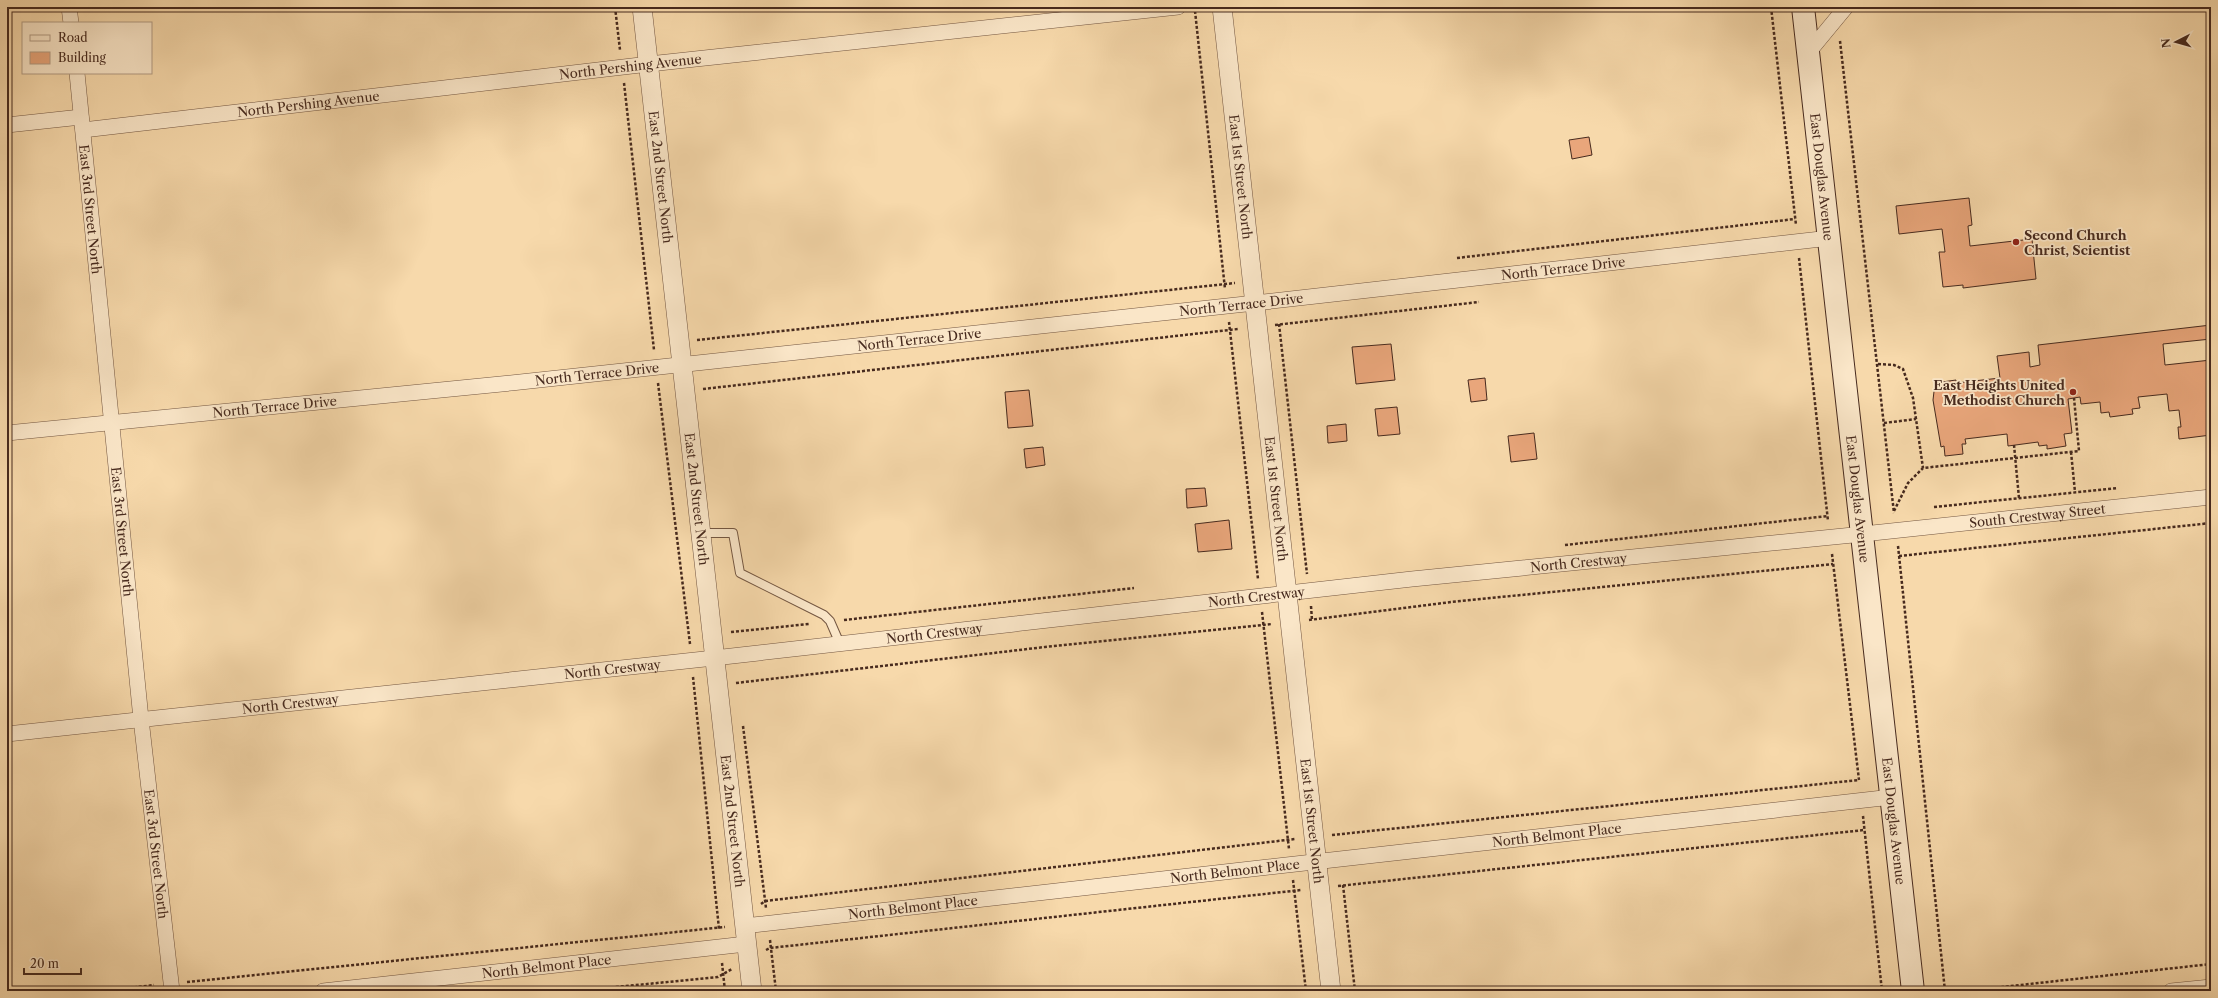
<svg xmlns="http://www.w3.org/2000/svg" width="2218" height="998" font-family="'Libre Caslon Text',serif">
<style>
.building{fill:#e9a67b;stroke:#472a1e}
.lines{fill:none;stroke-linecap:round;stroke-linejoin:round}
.service-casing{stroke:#735641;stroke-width:10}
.minor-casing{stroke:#735641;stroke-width:16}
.tertiary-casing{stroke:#735641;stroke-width:20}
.secondary-casing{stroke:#472a1e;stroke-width:24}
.path{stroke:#472a1e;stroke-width:2.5;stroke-dasharray:3 2;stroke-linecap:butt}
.service{stroke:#fae6c8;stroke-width:8}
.minor{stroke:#fae6c8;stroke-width:15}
.tertiary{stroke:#fae6c8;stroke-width:19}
.secondary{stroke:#fae6c8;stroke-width:22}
.poi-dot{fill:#8f2418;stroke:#fae6c8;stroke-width:1.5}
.labels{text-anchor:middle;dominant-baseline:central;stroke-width:3.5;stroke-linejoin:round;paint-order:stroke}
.street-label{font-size:13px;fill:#472a1e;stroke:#fae6c8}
.poi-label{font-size:13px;font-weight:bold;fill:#472a1e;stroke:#fae6c8;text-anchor:start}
</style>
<rect width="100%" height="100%" fill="#f7d9ab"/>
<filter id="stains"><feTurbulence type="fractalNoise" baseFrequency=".005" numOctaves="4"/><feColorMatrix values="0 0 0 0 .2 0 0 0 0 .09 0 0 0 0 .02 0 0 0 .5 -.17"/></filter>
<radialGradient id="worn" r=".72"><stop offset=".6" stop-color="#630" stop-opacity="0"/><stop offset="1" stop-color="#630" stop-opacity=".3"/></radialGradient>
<g class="building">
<path d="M1589,137l3,18 -20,4 -3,-19z"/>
<path d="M1969,198l3,27 -4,1 2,20 62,-7 4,40 -73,9v-3l-20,2 -4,-35h6l-3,-23 -43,5 -3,-28z"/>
<path d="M2211,325v14l-48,5 2,21 46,-5v46h-3l3,29 -32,4 -1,-12h3l-2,-17 -10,1 -2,-17 -29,3 2,11 -8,1 1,5 -23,3 -1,-5 -8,1 -1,-11 -19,2 -1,-7 -12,2 4,34 -8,1 2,12 -19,3v-4l-8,1 -1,-4 -30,4 -1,-12 -42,5 1,5h-4l1,10 -18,2 -1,-10 -3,1 -8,-47 2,-17 21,-3v3l44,-5 -3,-22 32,-4 1,15 10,-2 -2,-20z"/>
<path d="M1391,344l4,36 -39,4 -4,-37z"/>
<path d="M1485,378l2,22 -16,2 -3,-22z"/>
<path d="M1029,390l4,36 -25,2 -3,-36z"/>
<path d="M1397,407l3,27 -22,2 -3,-27z"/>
<path d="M1346,424l1,17 -19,2 -1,-17z"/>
<path d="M1534,433l3,26 -26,3 -3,-26z"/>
<path d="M1043,447l2,18 -19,3 -2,-19z"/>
<path d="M1205,488l2,18 -20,2 -1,-19z"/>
<path d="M1229,520l3,29 -34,3 -3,-28z"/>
</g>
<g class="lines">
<g class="service-casing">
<path id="service" d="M701,533h32l7,40 84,42 6,6 10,23"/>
</g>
<g class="minor-casing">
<g id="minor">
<path d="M69,7l2,16"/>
<path d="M1808,53l38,-46"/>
<path id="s1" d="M77,73l64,646 31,272"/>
<path d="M7,125l74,-8"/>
<path id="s2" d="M83,130l566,-66 529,-57"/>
<path id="s3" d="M7,433l504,-50 744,-80 575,-65"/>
<path id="s4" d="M7,734l707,-76 698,-79 451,-45 348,-37"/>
<path id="s5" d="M744,926l1148,-129"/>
<path id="s6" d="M323,991l423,-47"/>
<path d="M2171,991l40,-4"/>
</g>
</g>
<g class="tertiary-casing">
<g id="tertiary">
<path id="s7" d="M642,7l110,984"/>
<path id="s8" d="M1222,7l109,984"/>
</g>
</g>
<g class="secondary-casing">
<g id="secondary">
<path id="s9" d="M1803,7l110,984"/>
</g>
</g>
<g class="path">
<path d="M615,7l5,43"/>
<path d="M1771,7l25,218"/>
<path d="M1195,11l30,278"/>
<path d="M1840,41l54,472"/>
<path d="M624,83l30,267"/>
<path d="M1457,258l338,-39"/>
<path d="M1799,258l29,263"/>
<path d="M1229,322l29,257"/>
<path d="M1279,324l28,250"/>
<path d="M1275,325l204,-23"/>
<path d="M697,340l538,-57"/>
<path d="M1878,364l16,1 9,4 10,29 10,70"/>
<path d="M658,383l32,261"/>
<path d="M703,389l535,-60"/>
<path d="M1884,423l32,-4"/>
<path d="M2014,445l5,53"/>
<path d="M2071,452l4,40"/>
<path d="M1934,507l184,-19"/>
<path d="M1894,511l14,-28 15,-15 156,-17 -5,-53"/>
<path d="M1565,545l263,-29"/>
<path d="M1898,546l47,445"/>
<path d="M1832,554l27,226"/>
<path d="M1899,556l312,-33"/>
<path d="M1311,606l1,14"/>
<path d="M1262,612l27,237"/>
<path d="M844,620l290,-32"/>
<path d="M1309,620l142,-18 382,-38"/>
<path d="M731,632l78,-8"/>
<path d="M693,677l26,252"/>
<path d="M736,683l309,-36 227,-23"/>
<path d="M743,726l23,182"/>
<path d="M1863,816l19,175"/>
<path d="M1332,835l527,-55"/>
<path d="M1293,880l13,111"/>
<path d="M1343,885l12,106"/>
<path d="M1338,886l526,-56"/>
<path d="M761,904l4,-3 530,-62"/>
<path d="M770,940l6,51"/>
<path d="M766,950l4,-2 531,-58"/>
<path d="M722,963l3,28"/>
<path d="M187,982l538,-55"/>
<path d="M104,991l50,-6"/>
<path d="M576,991l142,-14 14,-8"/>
<path d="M1966,991l245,-27"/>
</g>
<use href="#service" class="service"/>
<use href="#minor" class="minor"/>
<use href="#tertiary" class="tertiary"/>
<use href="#secondary" class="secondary"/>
</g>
<g class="poi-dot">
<circle cx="2016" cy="242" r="4"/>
<circle cx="2073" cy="392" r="4"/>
</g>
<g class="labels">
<g class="street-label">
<text stroke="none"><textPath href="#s2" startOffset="551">North Pershing Avenue</textPath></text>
<text stroke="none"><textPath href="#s2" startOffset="227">North Pershing Avenue</textPath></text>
<text stroke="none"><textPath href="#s7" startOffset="171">East 2nd Street North</textPath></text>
<text stroke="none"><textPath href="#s8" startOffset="171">East 1st Street North</textPath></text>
<text stroke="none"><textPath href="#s9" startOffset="171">East Douglas Avenue</textPath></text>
<text stroke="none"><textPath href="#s1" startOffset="137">East 3rd Street North</textPath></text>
<text stroke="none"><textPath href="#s3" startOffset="1565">North Terrace Drive</textPath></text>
<text stroke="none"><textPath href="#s3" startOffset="1241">North Terrace Drive</textPath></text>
<text stroke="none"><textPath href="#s3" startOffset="917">North Terrace Drive</textPath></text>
<text stroke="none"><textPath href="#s3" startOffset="593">North Terrace Drive</textPath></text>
<text stroke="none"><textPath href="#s3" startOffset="269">North Terrace Drive</textPath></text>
<text stroke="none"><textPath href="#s7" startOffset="495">East 2nd Street North</textPath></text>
<text stroke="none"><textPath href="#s8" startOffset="495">East 1st Street North</textPath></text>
<text stroke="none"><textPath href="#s9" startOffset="495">East Douglas Avenue</textPath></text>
<text stroke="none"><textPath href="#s4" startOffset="2042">South Crestway Street</textPath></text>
<text stroke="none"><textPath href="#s1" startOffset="461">East 3rd Street North</textPath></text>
<text stroke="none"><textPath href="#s4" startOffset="1581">North Crestway</textPath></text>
<text stroke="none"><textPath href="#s4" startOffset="1257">North Crestway</textPath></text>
<text stroke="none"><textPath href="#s4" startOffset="933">North Crestway</textPath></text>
<text stroke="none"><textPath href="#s4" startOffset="609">North Crestway</textPath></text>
<text stroke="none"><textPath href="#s4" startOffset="285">North Crestway</textPath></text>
<text stroke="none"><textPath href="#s7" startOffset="819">East 2nd Street North</textPath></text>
<text stroke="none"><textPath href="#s8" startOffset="819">East 1st Street North</textPath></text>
<text stroke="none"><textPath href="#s9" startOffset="819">East Douglas Avenue</textPath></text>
<text stroke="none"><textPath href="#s5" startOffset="818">North Belmont Place</textPath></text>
<text stroke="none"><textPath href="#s1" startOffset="785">East 3rd Street North</textPath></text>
<text stroke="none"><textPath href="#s5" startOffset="494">North Belmont Place</textPath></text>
<text stroke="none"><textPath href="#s5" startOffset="170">North Belmont Place</textPath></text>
<text stroke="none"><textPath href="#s6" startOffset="225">North Belmont Place</textPath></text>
</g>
<g class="poi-label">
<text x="2024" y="235">Second Church<tspan x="2024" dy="15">Christ, Scientist</tspan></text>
<text x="2065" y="385" text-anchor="end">East Heights United<tspan x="2065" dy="15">Methodist Church</tspan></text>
</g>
</g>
<rect width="2218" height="998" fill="none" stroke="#f7d9ab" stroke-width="24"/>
<rect x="8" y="8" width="2202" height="982" fill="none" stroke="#472a1e" stroke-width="2"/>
<rect x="12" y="12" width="2194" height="974" fill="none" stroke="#472a1e"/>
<rect x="22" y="22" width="130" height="52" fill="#fae6c8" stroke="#b29b84"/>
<rect x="30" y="35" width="20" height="6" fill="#fae6c8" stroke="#b29b84"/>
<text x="58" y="42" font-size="12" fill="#472a1e">Road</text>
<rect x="30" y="52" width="20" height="12" fill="#e9a67b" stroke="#b29b84"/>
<text x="58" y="62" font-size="12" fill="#472a1e">Building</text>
<g transform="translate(2176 42) rotate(264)" stroke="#fae6c8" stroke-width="3" paint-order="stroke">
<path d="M0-3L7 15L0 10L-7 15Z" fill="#472a1e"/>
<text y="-6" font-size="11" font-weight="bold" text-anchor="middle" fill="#472a1e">N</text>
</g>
<path d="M24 968v6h57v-6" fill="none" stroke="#472a1e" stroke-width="2"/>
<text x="30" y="968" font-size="12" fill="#472a1e" stroke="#fae6c8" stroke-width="3" paint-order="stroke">20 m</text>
<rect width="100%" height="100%" filter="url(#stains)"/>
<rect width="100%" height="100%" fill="url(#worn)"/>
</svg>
